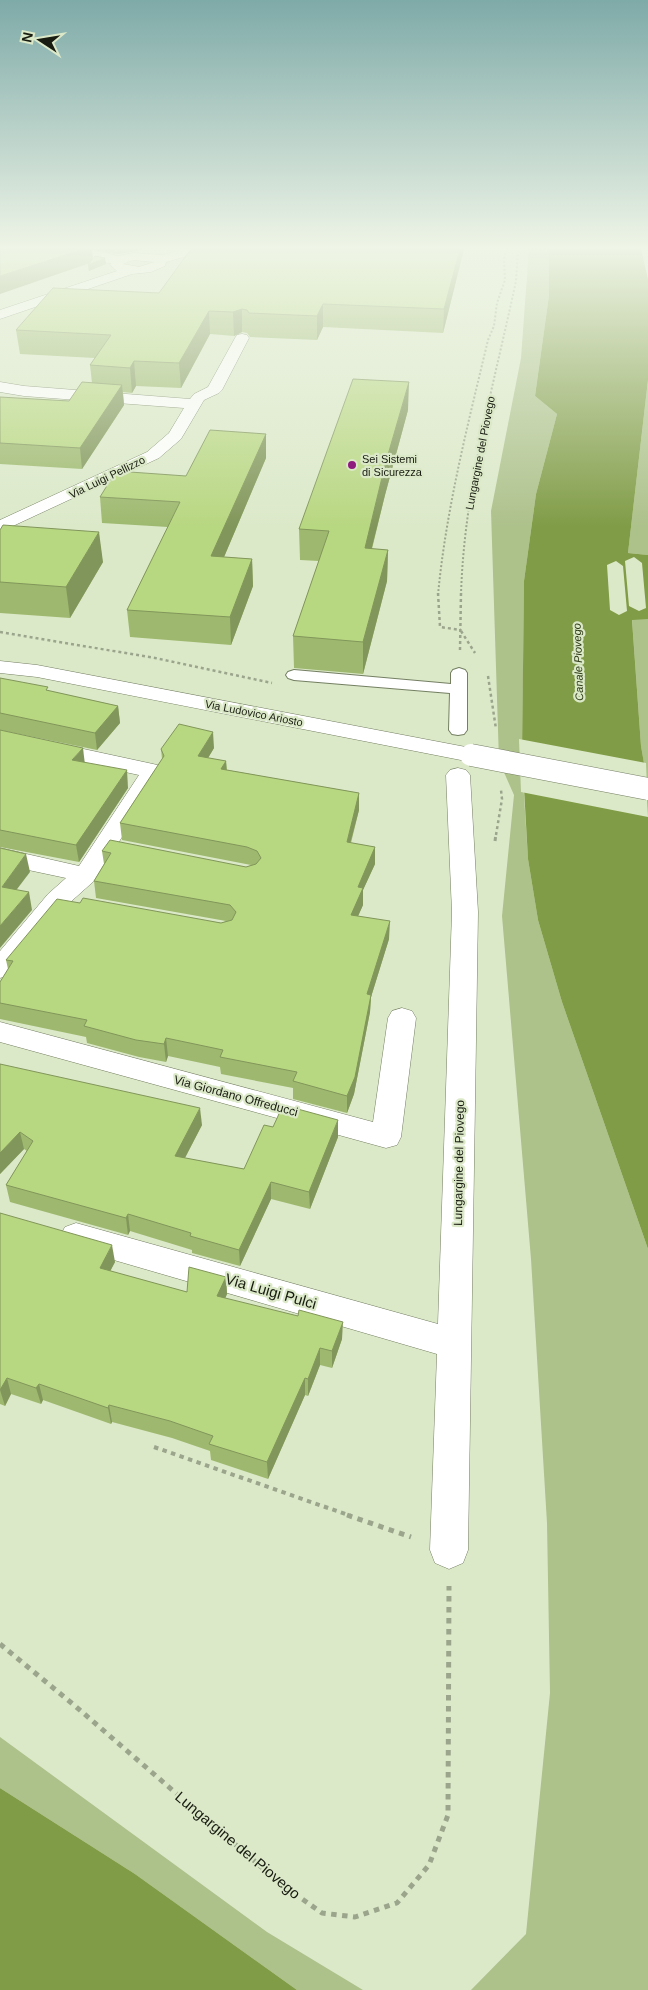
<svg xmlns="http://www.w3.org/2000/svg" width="648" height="1990" font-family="Arial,sans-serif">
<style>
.green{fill:#adc18b}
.water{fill:#809c47;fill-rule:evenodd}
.pier{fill:#dce9c9}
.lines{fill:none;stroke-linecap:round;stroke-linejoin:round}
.service-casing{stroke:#747f62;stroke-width:2}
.minor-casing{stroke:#747f62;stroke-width:1}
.secondary-casing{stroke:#747f62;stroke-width:1}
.path-far4{stroke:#9ba58c;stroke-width:2;stroke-dasharray:2 2;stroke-linecap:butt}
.path-far3{stroke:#9ba58c;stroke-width:2.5;stroke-dasharray:3 3;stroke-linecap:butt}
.path-far2{stroke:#9ba58c;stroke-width:3;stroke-dasharray:4 4;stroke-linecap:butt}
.path-far1{stroke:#9ba58c;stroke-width:4;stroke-dasharray:4.5 4.5;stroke-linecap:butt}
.path{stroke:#9ba58c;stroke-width:5;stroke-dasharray:5.5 5.5;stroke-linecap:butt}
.service{fill:#fff;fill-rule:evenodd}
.minor{fill:#fff;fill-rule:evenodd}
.secondary{fill:#fff;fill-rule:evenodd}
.secondary-bridge-casing{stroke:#747f62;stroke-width:23;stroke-linecap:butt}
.secondary-bridge{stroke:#fff;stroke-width:22}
.wall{fill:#9eb96f}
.shaded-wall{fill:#81965a}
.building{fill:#b8d781;stroke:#81965a}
.poi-dot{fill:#8e1c7e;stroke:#dce9c9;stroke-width:2}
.labels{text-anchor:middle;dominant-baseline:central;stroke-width:4.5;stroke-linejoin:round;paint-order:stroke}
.far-street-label{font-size:11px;fill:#181c11;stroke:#dce9c9}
.far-poi-label{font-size:11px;fill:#181c11;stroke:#dce9c9;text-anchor:start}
.far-water-label{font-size:11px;font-style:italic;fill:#2d3915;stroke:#dce9c9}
.street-label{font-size:12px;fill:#181c11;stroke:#dce9c9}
.near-street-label{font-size:15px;fill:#181c11;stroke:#dce9c9}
</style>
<rect width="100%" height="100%" fill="#dce9c9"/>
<g class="green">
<path d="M529,249h20v46l-14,101 22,18 -21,80 -12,87 -2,183 6,95 10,61 24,82 86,247v741h-177l55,-56 24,-241 -3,-170 -16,-264 -29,-343 12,-121 -15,-34 -8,-250 30,-153z"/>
<path d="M648,380v175l-20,-2z"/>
<path d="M632,619h16v167l-7,-40z"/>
<path d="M0,1737l267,195 96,58h-66l-162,-116 -135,-86z"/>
</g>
<g class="water">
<path d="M549,249h92l7,30v101l-20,173 20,2v64l-16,1 9,126 7,40v463l-86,-247 -24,-82 -10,-61 -6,-106 2,-172 12,-87 21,-80 -22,-18 14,-101zM634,557l8,6 4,45 -7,3 -10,-5 -4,-45zM616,561l7,5 4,45 -8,4 -9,-5 -3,-45z"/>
<path d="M0,1788l135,86 162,116h-297z"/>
</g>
<path class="pier" d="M519,739l127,24 2,54 -127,-25z"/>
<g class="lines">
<g class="service-casing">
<path id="service" d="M459,668l6,2 2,3v57l-3,4 -6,1 -6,-1 -3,-4 1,-37 -156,-13 -6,-2 -2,-3 2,-3 6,-2 157,14v-11l2,-3z"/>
</g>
<g class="minor-casing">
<g id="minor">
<path d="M58,249c12,-1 59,3 66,11 -8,9 -53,-5 -64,-8z"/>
<path d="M242,334l5,1 2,3 -27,52 -3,3 -15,7 -23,39 -22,19 -159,74v-12l147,-68 22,-19 15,-25 -160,-12 -24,-4v-10l24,4 166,13 4,-5 14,-7 27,-49 2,-3z"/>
<path d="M0,731l153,33 8,2 3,5 -70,110 -28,25 -56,69 -10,3v-27l48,-57 18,-16 -66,-14v-16l79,18 60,-91 -139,-30z"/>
<path d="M458,768l8,2 4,5 8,137 -10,638 -5,13 -14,6 -14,-6 -5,-13 7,-196 -361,-105 -11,-4 -5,-9 5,-9 11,-4 362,101 14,-412 -6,-137 4,-5z"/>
<path d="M402,1008l10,3 4,7 -15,119 -4,8 -11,3 -386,-106v-20l373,100 15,-104 4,-7z"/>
</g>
</g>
<g class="secondary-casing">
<g id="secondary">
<path d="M185,249h18l-2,3 -35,10 -1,4 -14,6 -19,2 -132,45v-9l117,-39 -7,-6 4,-8 19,-4 30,2zM133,260l21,2 -15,5 -16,-3z"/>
<path d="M0,661l37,4 434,83 8,2 3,5 -3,5 -8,2 -434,-85 -37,-4z"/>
</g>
</g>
<g class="path-far4">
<path d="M438,595c8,-86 30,-171 50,-255l6,-14 3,-23 8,-23 -1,-22 3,-9"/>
<path d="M461,595c3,-106 33,-211 55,-314l2,-32"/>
</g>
<g class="path-far3">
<path d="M438,593l2,34 21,3"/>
<path d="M461,631l14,22"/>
<path d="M0,632l155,26 117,25"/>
<path d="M460,650l1,-57"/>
<path d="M488,676l8,53"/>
<path d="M496,835l6,-36 -1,-9"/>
</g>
<path class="path-far2" d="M495,841l1,-7"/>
<path class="path-far1" d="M154,1447l197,69"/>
<g class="path">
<path d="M347,1515l64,22"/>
<path d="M0,1644l74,61 207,179 41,29 33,4 42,-14 32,-38 19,-50 1,-229"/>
</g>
<use href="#service" class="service"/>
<use href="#minor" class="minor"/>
<use href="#secondary" class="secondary"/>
<g class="secondary-bridge-casing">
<path id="secondary-bridge" d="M471,755l177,34"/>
</g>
<use href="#secondary-bridge" class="secondary-bridge"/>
</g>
<g class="wall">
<path d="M0,249h143l-7,2 -19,3 -25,-4 1,10 13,4 -17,7 -1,-6 1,-1z"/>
<path d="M464,249l-21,84 -120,-6 -6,13 -67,-3 -3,-4 -5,-1 -8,4 -24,-2 -29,54 -45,-2 -4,7 -9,-1 1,13 -42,64 -82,-5v-67l69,4 23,-18 -2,-18 5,-7 -75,-4 -4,-24 143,-37z"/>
<path d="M408,410l-23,85 -13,54 16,1 -1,31 -24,93 -69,-6 -1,-32 26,-75 -19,-1 -1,-31z"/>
<path d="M266,434v24l-42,99 28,2 1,27 -22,59 -101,-8 -3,-27 41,-83 -66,-4 -2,-26 86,-21z"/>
<path d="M0,530l103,32 -33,56 -70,-5z"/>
<path d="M0,678l49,13 69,15 2,17 -23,27 -97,-20z"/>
<path d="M0,730l85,32 43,26 -49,74 -79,-15z"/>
<path d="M214,748l-6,10 18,3 1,9 132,23v17l-8,33 24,4v17l-12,26v15l-5,11 31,23 -18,58 -1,15 -16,82 -7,19 -54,-14v-11l-72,-14 -1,-7 -52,-11 -2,6 -27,-5 -52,-14 -1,-6 -86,-18v-37l8,-13 -2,-9 74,-57 141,20 5,-2 -130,-23 -2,-17 10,-17 -2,-13 144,16 5,-2 -129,-25 -2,-17 42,-64 -1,-10z"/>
<path d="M0,1064l202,61 -17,33 59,11 29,-42 65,10 -28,72 -39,-10 -31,67 -48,-13v-3l-62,-19 -2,4 -118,-33 -4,-17 21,-34 -3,-2 -24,25z"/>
<path d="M0,1213l115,49 -5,9 77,21 39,-15 1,17 -2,4 117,41 -10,29 -12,-3 -12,31 -3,-1 -37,84 -57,-19 -1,-9 -38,-13 -60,-16 -1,2 -68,-24 -2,4 -30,-10 -6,12 -5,-2z"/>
</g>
<g class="shaded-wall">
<path d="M84,249h7l2,13 -93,32v-18z"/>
<path d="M117,249h26l-7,2 -19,3z"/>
<path d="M460,249h4l-21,84 1,-24z"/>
<path d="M105,258l1,6 -17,7 -1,-6z"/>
<path d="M323,304v23l-6,13v-24z"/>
<path d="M242,309v23l-8,4 -1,-24z"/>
<path d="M209,311l1,23 -29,54 -2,-25z"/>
<path d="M134,361l2,25 -4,7 -2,-25z"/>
<path d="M409,382l-1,28 -23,85 -21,84 1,-31 20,-83z"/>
<path d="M122,385l2,20 -42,64 -2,-21z"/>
<path d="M266,434v24l-53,125 -2,-27z"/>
<path d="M99,532l4,30 -33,56 -4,-31z"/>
<path d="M388,550l-1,31 -24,93v-32z"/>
<path d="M252,559l1,27 -22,59 -1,-28z"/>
<path d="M118,706l2,17 -23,27 -2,-17z"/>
<path d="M213,732l1,16 -15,25 -1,-17z"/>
<path d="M83,748l2,17 -13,-5z"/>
<path d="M226,761l1,16 -6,-8z"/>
<path d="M127,770l1,18 -49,74 -3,-17z"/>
<path d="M359,793v17l-13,49 1,-17z"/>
<path d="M375,847v17l-12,26v15l-12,27v-17l7,-28z"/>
<path d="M26,854l4,18 -25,33 -3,-18z"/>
<path d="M29,892l3,18 -32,38v-22z"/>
<path d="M390,921l-1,18 -18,58 -1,15 -16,82 -7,19v-17l20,-102z"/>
<path d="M166,1038l2,18 -2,6 -2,-18z"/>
<path d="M200,1108l2,17 -25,48 -2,-17z"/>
<path d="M338,1120v17l-28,72 -1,-17z"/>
<path d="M20,1132l4,17 -24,25v-21z"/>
<path d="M271,1182v17l-31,67 -1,-16z"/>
<path d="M128,1214l2,17 -2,4 -2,-17z"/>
<path d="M112,1245l3,17 -12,23 -3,-17z"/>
<path d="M226,1277l1,17 -8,19 -2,-17z"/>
<path d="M343,1322l-1,17 -10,29v-17z"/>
<path d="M320,1348v17l-12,31v-17z"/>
<path d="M7,1378l4,16 -6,12 -5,-16z"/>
<path d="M305,1378v17l-37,84 -1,-17z"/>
<path d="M39,1384l4,16 -2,4 -5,-16z"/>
<path d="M109,1405l3,17 -1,2 -3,-16z"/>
</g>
<g class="building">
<path d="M0,249h84l-84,27z"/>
<path d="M191,249h269l-16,60 -121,-5 -6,12 -68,-3 -2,-3 -5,-1 -9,3 -24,-1 -30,52 -45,-2 -4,7 -40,-3 21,-30 -95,-5 37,-42 106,5z"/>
<path d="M95,256l10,2 -17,7z"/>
<path d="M353,379l56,3 -24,83 -20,83 23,2 -25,92 -70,-6 36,-105 -30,-2z"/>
<path d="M82,382l40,3 -42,63 -80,-5v-46l69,4z"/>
<path d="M210,430l56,4 -55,122 41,3 -22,58 -103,-7 53,-108 -80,-5 16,-26 70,5z"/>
<path d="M3,525l96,7 -33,55 -66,-5v-52z"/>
<path d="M0,678l48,9 -2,3 72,16 -23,27 -95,-20z"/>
<path d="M179,724l34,8 -15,24 28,5 -5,8 138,24 -12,49 28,5 -17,40 5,1 -12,27 39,6 -23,73 4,1 -16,82 -8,19 -54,-15 4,-9 -77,-15 3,-7 -57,-12 -2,6 -28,-4 -52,-14 3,-6 -87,-17v-21l13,-21 -7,-1 51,-61 23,4 3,-5 138,25 11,-3 4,-8 -6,-7 -136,-24 17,-28 -9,-2 8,-11 136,27 10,-3 5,-6 -4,-7 -10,-4 -127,-24 44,-67 -3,-7z"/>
<path d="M0,730l83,18 -11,12 55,10 -51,75 -76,-15z"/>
<path d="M0,848l26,6 -24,33 27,5 -29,34z"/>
<path d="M0,1064l200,44 -25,48 69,13 20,-44 9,2 10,-22 55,15 -29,72 -38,-10 -32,68 -49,-14 1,-3 -63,-19 -2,4 -120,-33 27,-44 -13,-9 -20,21z"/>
<path d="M0,1213l112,32 -12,23 87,24 2,-25 37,10 -9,19 81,20 1,-6 44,12 -11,29 -12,-3 -12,31 -3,-1 -38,84 -58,-18 4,-8 -43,-15 -61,-16 -1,3 -69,-24 -3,4 -29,-10 -7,12z"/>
</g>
<linearGradient id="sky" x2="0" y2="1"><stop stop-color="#7eaaa8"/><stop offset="0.47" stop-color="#eff5e7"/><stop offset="1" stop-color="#eff5e7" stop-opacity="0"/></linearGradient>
<rect width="648" height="527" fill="url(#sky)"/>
<circle class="poi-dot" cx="352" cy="465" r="5"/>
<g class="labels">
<g class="far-street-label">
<text transform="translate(480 453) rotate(-79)">Lungargine del Piovego</text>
<text transform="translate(107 477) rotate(-26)">Via Luigi Pellizzo</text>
<text transform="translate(254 713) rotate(11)">Via Ludovico Ariosto</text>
</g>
<g class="far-poi-label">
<text x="362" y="459">Sei Sistemi<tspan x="362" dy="13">di Sicurezza</tspan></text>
</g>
<g class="far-water-label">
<text transform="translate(578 662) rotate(-92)">Canale Piovego</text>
</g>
<g class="street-label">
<text transform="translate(236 1096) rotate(15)">Via Giordano Offreducci</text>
<text transform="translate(459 1163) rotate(-89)">Lungargine del Piovego</text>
</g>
<g class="near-street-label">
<text transform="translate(271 1291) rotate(16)">Via Luigi Pulci</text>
<text transform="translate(238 1845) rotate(40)">Lungargine del Piovego</text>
</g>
</g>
<g transform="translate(40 40) rotate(282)" stroke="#dce9c9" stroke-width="4" paint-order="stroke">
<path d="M0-4L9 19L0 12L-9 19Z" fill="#181c11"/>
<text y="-8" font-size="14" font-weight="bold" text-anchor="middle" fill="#181c11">N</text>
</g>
</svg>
